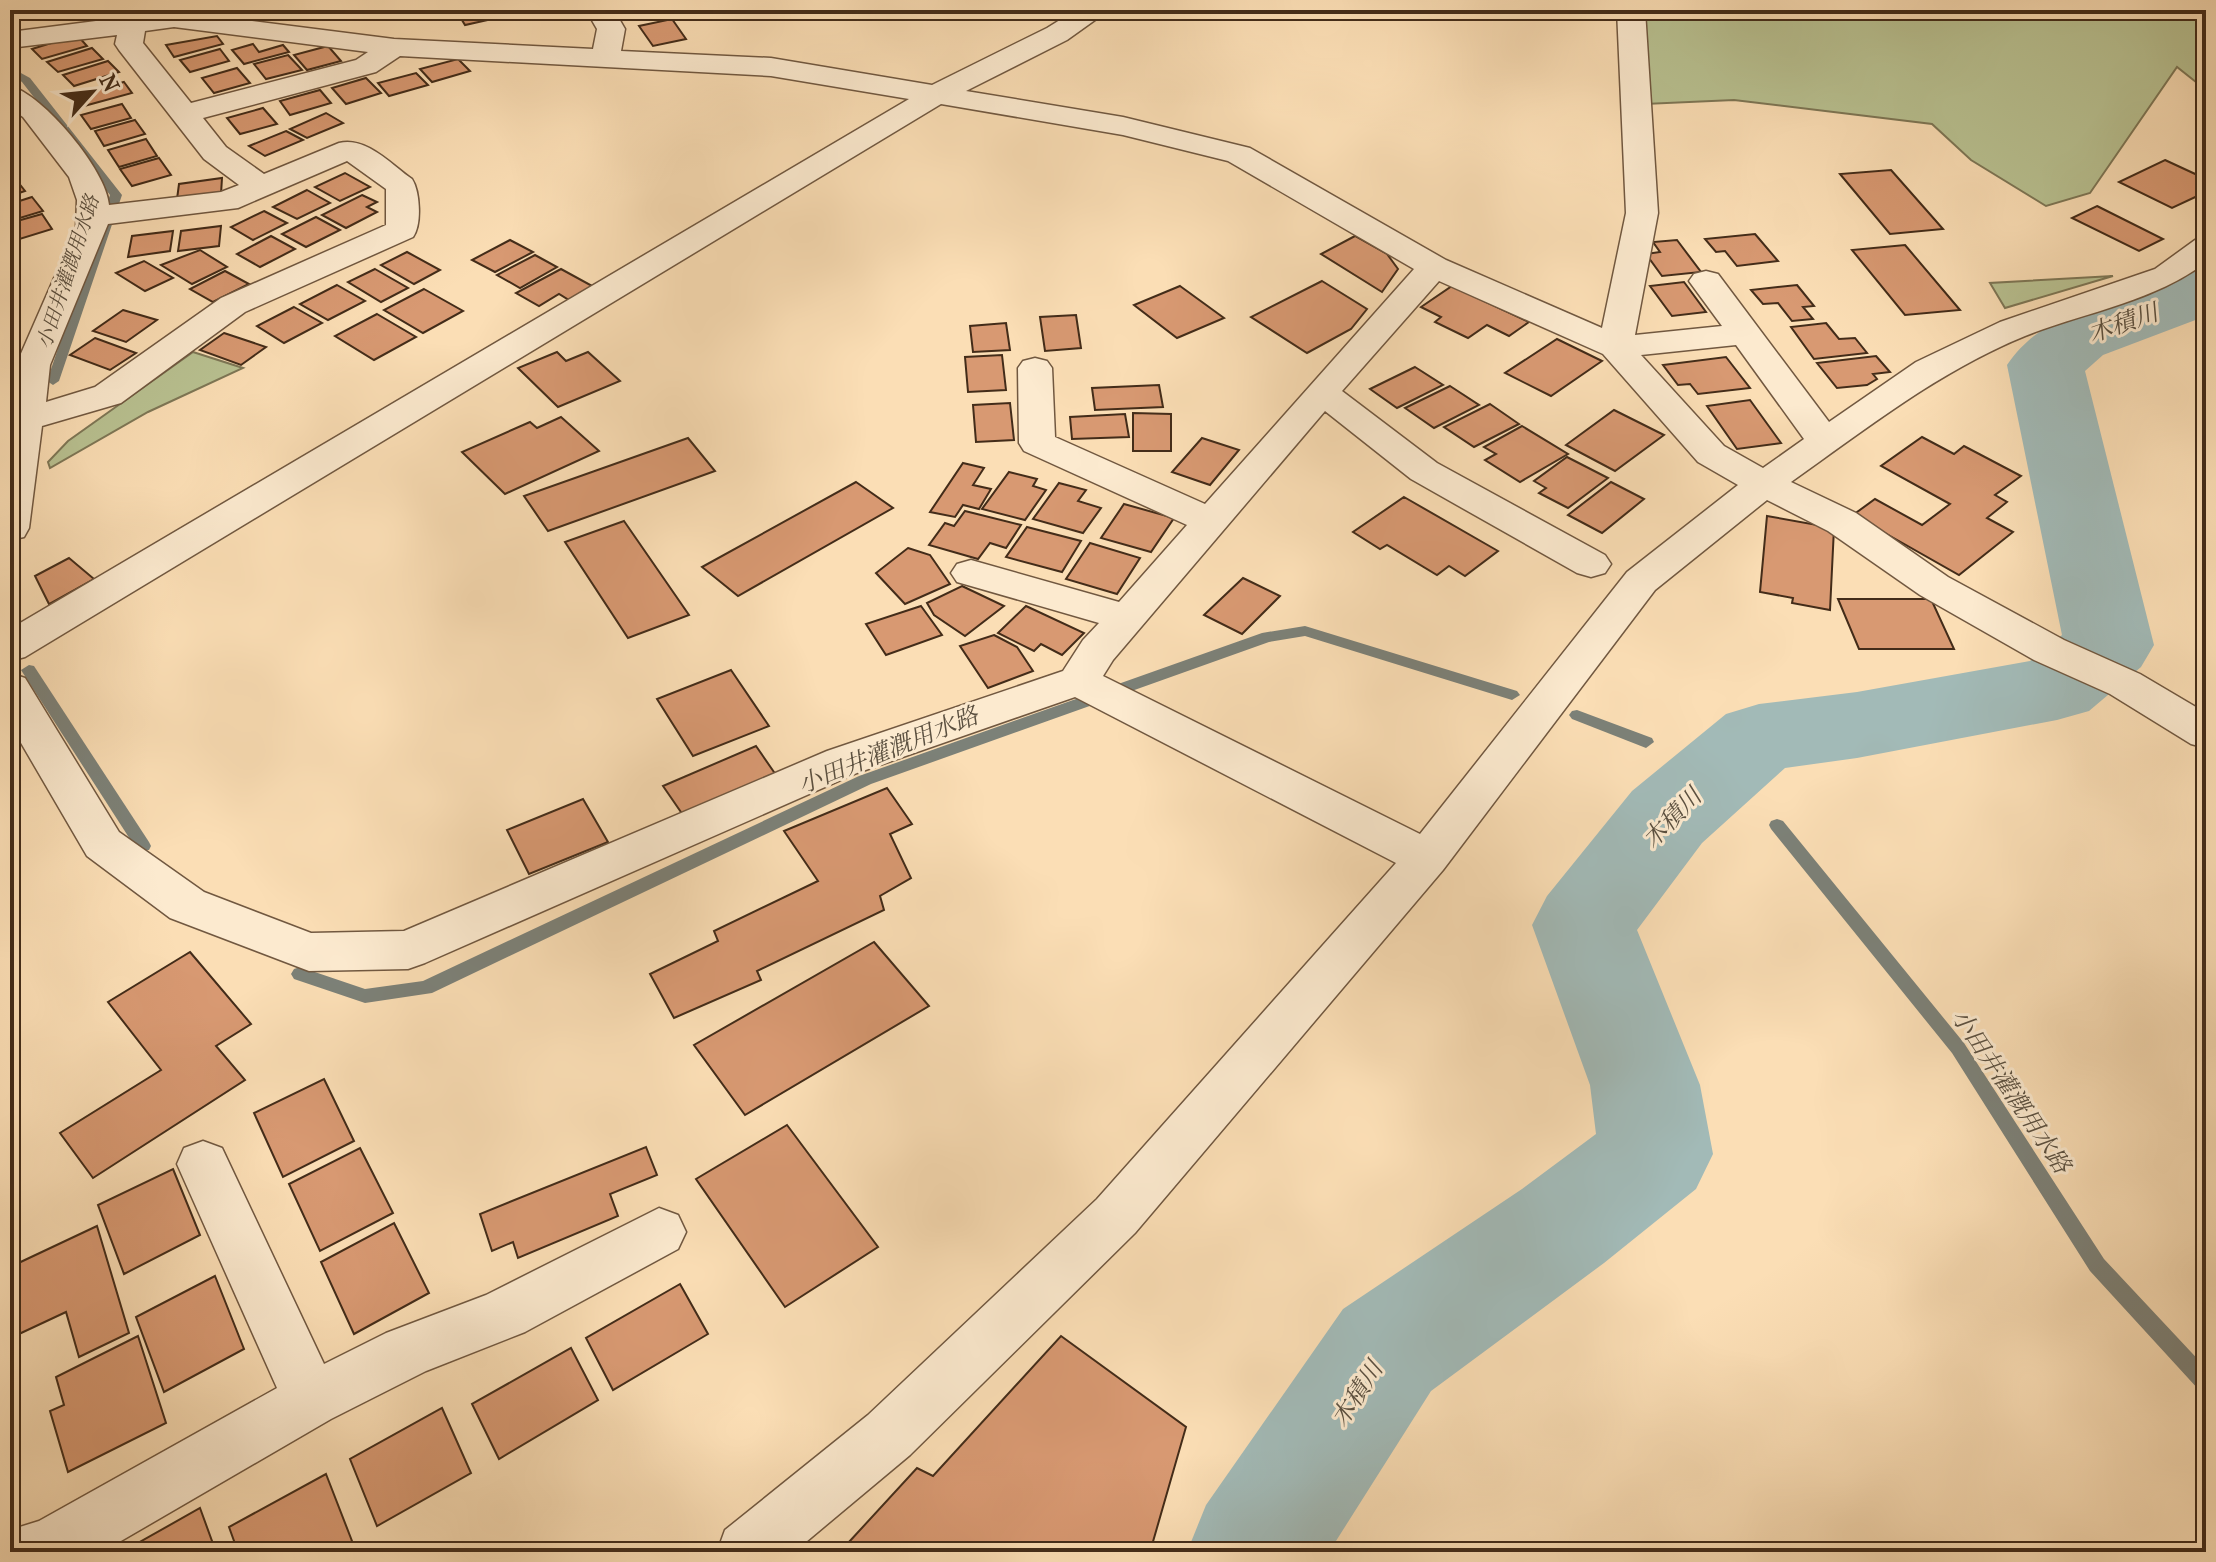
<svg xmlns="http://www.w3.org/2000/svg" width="2216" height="1562" font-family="'IM FELL French Canon','Noto Serif JP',serif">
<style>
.green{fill:#b9c292;stroke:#7e7756;stroke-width:2}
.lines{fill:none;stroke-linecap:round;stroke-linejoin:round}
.stream{fill:#7c8178;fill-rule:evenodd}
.river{fill:#a2bab7;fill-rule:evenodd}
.building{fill:#d89972;stroke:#432c19;stroke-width:2}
.street-casing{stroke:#715840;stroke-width:3}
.street{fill:#fceacf;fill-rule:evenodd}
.labels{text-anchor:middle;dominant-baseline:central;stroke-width:6;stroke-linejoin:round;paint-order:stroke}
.far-water-label{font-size:20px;font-style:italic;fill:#5b5040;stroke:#fceacf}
.water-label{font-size:24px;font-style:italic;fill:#5b5040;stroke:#fceacf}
</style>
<rect width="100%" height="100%" fill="#fbdeb5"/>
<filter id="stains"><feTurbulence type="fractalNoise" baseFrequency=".0025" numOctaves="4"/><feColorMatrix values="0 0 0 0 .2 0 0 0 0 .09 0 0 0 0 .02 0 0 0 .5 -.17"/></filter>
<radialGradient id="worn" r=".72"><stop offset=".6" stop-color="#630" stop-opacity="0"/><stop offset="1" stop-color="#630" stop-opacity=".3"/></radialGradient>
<g class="green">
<path d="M1646,10h560v80l-29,-23 -87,126 -44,13 -75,-46 -39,-36 -198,-24 -89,4z"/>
<path d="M2113,276l-108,32 -15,-25z"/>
<path d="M193,352l50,16 -95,44 -98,56 -2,-6 20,-21z"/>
</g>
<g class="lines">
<g class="stream">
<path d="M10,67l20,11 92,117 -63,186 -6,4 -6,-4 63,-186 -88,-113 -12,-8z"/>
<path d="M1305,626l212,65 3,4 -8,5 -207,-64 -36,6 -398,142 -439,209 -67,10 -71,-24 -3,-5 3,-5 6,-2 65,22 58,-8 436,-205 403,-143z"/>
<path d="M29,665l5,1 115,176 2,4 -2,4h-12l-116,-180z"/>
<path d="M1577,710l75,28 2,4 -8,6 -74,-29 -3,-4 3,-4z"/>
<path d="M1777,819l6,2 181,222 140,216 102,109v25l-7,-3 -109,-119 -138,-218 -181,-224 -2,-4 2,-4z"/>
</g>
<path class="river" d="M2206,262v54l-103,39 -18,16 69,274 -13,22 -52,44 -32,9 -200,38 -72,10 -83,75 -65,87 63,155 13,69 -17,35 -92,74 -173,128 -102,161h-142l19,-47 137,-196 179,-120 74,-55 -6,-49 -58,-160 15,-29 85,-105 94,-77 33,-10 98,-12 173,-31 32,-26 -55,-270c37,-54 84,-50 138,-74 25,-11 32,-21 61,-29z"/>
</g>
<g class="building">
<path d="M66,10h56l-28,9z"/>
<path d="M456,10h76l-67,15z"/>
<path d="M672,19l14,20 -33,7 -14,-20z"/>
<path d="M77,35l10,11 -45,13 -10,-10z"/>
<path d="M217,36l6,8 -49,13 -8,-12z"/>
<path d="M253,44l6,8 24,-7 6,7 -45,12 -12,-14z"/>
<path d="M328,46l13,15 -34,9 -13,-15z"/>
<path d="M92,48l11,11 -45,13 -11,-10z"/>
<path d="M220,49l9,12 -39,11 -10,-12z"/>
<path d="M288,55l14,15 -36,9 -12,-15z"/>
<path d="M458,59l12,12 -38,11 -12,-13z"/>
<path d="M108,61l11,11 -45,14 -11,-11z"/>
<path d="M237,68l13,15 -36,10 -12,-15z"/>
<path d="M416,73l12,12 -39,11 -11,-13z"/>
<path d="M366,78l15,15 -35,11 -14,-16z"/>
<path d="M124,82l8,11 -48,13 -7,-12z"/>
<path d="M320,90l11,13 -41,12 -10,-14z"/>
<path d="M122,104l9,14 -40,11 -10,-14z"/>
<path d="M263,108l14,16 -37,10 -13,-16z"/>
<path d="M326,113l17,10 -36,15 -17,-9z"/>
<path d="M135,120l10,14 -41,12 -9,-15z"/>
<path d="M286,131l17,9 -38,16 -16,-10z"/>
<path d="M146,139l11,17 -38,11 -11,-17z"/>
<path d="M159,158l12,17 -39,11 -12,-17z"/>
<path d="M2165,160l41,19v13l-34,16 -53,-26z"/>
<path d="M1891,170l52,59 -53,5 -50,-60z"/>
<path d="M345,173l25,14 -30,14 -25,-14z"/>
<path d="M14,177l11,14 -15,5v-18z"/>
<path d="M222,178l-1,16 -44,5 2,-15z"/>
<path d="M307,190l23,13 -33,16 -24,-12z"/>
<path d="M362,195l15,7 -10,5 10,5 -31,16 -24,-13z"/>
<path d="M32,197l11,14 -33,10v-17z"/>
<path d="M2097,206l66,33 -24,12 -67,-33z"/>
<path d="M264,211l23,12 -34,17 -22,-13z"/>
<path d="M42,214l10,15 -42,13v-19z"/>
<path d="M316,217l24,13 -34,17 -24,-13z"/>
<path d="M221,226l-2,20 -41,5 3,-20z"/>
<path d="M173,231l-3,20 -42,6 4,-21z"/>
<path d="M1755,234l23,27 -41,5 -12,-15 -9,1 -11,-13z"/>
<path d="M271,236l24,13 -35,18 -23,-13z"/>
<path d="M1355,236l32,18 11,15 -16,23 -61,-38z"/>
<path d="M510,240l23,12 -38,20 -23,-12z"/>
<path d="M1677,240l24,32 -39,4 -16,-22 14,-2 -7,-10z"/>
<path d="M1905,245l55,65 -55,5 -53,-65z"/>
<path d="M200,250l27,17 -35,17 -31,-19z"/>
<path d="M407,252l33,18 -26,14 -33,-19z"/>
<path d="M535,255l22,12 -37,21 -23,-13z"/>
<path d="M144,261l29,17 -28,13 -29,-18z"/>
<path d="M375,269l33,19 -27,14 -33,-20z"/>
<path d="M561,269l33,18 -25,13 -10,-6 -20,12 -23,-13z"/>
<path d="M225,271l24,13 -36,18 -23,-13z"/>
<path d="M1322,281l45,28 -16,20 -44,24 -56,-36z"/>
<path d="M1684,282l22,30 -34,4 -22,-30z"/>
<path d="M337,285l28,16 -37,19 -28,-16z"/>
<path d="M1797,285l17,21 -11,1 10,12 -21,2 -14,-18 -15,1 -12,-14z"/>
<path d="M1180,286l44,32 -47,20 -43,-33z"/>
<path d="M1452,286l77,36 -20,14 -22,-11 -19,13 -33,-16 6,-5 -20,-10z"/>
<path d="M424,289l39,22 -40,22 -39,-23z"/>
<path d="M294,307l28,16 -38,20 -27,-17z"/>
<path d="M123,310l34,10 -31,22 -33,-11z"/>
<path d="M377,314l39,23 -42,23 -39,-24z"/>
<path d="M1076,315l5,33 -36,3 -5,-34z"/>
<path d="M1006,323l4,27 -37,2 -3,-26z"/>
<path d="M1826,323l13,16 16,-1 12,15 -53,6 -23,-32z"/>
<path d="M224,333l42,14 -25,18 -41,-15z"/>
<path d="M95,338l41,15 -26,17 -40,-15z"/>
<path d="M1557,339l45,22 -51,35 -46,-23z"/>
<path d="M557,352l9,9 22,-9 32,29 -62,26 -40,-39z"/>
<path d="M1002,355l4,35 -38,2 -3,-35z"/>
<path d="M1876,356l14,16 -17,2 4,5 -10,6 -30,3 -20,-25z"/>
<path d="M1726,357l24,31 -52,6 -8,-10 -12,1 -15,-20z"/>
<path d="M1415,367l28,18 -46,23 -27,-19z"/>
<path d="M1159,385l4,22 -68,3 -3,-22z"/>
<path d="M1450,386l29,19 -45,23 -29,-20z"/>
<path d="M1750,400l31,43 -44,6 -30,-43z"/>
<path d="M1010,403l4,37 -38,2 -3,-37z"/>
<path d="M1490,404l29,20 -45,23 -30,-20z"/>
<path d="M1614,410l50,25 -49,36 -49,-26z"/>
<path d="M1133,413l38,1v37h-38z"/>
<path d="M1125,414l4,23 -57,2 -2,-22z"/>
<path d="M561,417l38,34 -94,43 -43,-42 68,-30 7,6z"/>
<path d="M1522,426l46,28 -48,28 -35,-22 11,-6 -12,-7z"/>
<path d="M1922,437l32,17 10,-8 57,30 -26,19 12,7 -20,16 26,14 -54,43 -106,-60 22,-16 47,26 28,-21 -69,-38z"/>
<path d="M688,438l27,33 -167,60 -24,-35z"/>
<path d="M1202,438l37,12 -29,35 -38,-13z"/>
<path d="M1567,457l41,21 -40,30 -29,-15 7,-5 -12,-7z"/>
<path d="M963,463l21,5 -11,17 18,4 -12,20 -16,-4 -8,12 -25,-5z"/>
<path d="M1009,472l28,7 -4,7 13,4 -21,30 -43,-11z"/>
<path d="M856,482l37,26 -155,88 -36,-29z"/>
<path d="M1611,482l33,17 -42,34 -34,-18z"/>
<path d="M1059,483l27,7 -8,11 23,7 -18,25 -50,-14z"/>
<path d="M1404,497l94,54 -33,25 -16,-10 -12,9 -50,-30 -7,4 -27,-17z"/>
<path d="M1124,504l50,14 -23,34 -50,-14z"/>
<path d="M965,511l56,14 -15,23 -16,-5 -12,16 -49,-14 16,-22 9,3z"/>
<path d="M1767,516l67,12 -4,82 -38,-7 1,-5 -33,-6z"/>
<path d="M624,521l65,94 -61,23 -63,-96z"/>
<path d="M1027,527l54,14 -19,31 -56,-15z"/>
<path d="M1090,543l50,15 -23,36 -51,-15z"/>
<path d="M908,548l22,7 20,29 -45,20 -29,-31z"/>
<path d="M69,558l25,21 -45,25 -14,-28z"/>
<path d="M1243,578l37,18 -38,38 -38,-19z"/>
<path d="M962,586l42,20 -39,30 -31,-21 -7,-12z"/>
<path d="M1838,599h93l23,50h-95z"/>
<path d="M921,606l21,29 -56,20 -20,-31z"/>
<path d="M1026,606l58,27 -22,22 -21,-11 -7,7 -36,-18z"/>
<path d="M994,635l23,12 16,24 -45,17 -28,-42z"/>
<path d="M731,670l38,56 -76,30 -36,-57z"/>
<path d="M756,746l20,29 -93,40 -20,-29z"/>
<path d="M887,788l25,36 -22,10 21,44 -31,18 4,14 -127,61 4,9 -87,38 -24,-44 68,-33 -4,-10 104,-50 -34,-50z"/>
<path d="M583,799l25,43 -79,32 -22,-44z"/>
<path d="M874,942l55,64 -184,109 -51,-70z"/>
<path d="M190,952l61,72 -35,22 29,34 -152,98 -33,-45 101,-63 -53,-68z"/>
<path d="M324,1079l30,62 -71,36 -29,-64z"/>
<path d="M787,1125l91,122 -93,60 -89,-128z"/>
<path d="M646,1147l11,28 -47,19 8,22 -100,42 -5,-16 -21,9 -12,-37z"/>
<path d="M360,1148l33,65 -73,38 -31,-67z"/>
<path d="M173,1169l27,66 -76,39 -26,-69z"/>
<path d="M394,1223l35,70 -75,41 -33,-72z"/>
<path d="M97,1226l32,107 -50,24 -13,-45 -47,22 -9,-35v-32z"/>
<path d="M215,1276l29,73 -80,43 -28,-75z"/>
<path d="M680,1284l28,50 -95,56 -27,-52z"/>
<path d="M138,1336l28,87 -98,49 -18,-61 14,-6 -8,-28z"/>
<path d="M1061,1336l125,91 -36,125h-289l-12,-10 68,-74 16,8z"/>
<path d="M571,1348l27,52 -99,59 -27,-55z"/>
<path d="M442,1408l29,65 -94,53 -27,-67z"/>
<path d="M326,1474l26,67 -19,11h-95l-9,-25z"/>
<path d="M200,1508l16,44h-94z"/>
</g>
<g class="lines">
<g class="street-casing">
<g id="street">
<path d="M586,10h28l11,19 -4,22 150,7 161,27 115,-57 29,-18h33l-42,30 -101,51 157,26 127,31 196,112 156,68 24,-115 -9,-203h28l13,203 -23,122 87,-9 -33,-45 5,-7 12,-3 12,3 111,148 87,-60 84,-40 155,-53 40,-29 11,-3v25c-52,40 -121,50 -181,74 -86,35 -159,93 -234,146l65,31 92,64 116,63 76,34 66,39v35l-15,-4 -81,-50 -76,-34 -114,-65 -92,-64 -61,-31 -112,90 -212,280 -308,363 -225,222 -116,97h-77l8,-22 143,-115 229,-216 299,-336 -321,-166 -218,76 -432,190 -17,6 -99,2 -139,-53 -83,-62 -77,-132v-51l15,5 94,154 85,60 107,41 93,-2 423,-180 236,-80 20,-31 16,-17 -142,-41 -6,-9 6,-9 14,-4 148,42 68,-77 -163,-74 -5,-8 -1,-75 5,-7 12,-3 12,3 5,7 3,69 150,67 209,-235 -186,-108 -105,-26 -182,-31 -916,553 -15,4v-32l899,-530 -138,-23 -371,-20 -24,16 -173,46 23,29 38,27 75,-31c27,-7 53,22 73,36 8,12 10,46 1,58l-168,75 -124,91 -79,23 -13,102 -5,9 -14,3v-138l6,-37 60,-137 1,-28 -8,-23 -46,-60 -13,-9v-22c33,8 97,85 99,119l112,-13 18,-7 -35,-26 -85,-109 -4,-6 2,-9 -107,13v-16l164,-21 220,28 199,10 4,-20zM174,27l194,25 -12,8 -165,43 -48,-60 2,-12zM347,161l39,28v36l-165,73 -126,89 -49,15 4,-37 58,-141 130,-16zM1439,281l164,73 95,108 40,23 -111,87 -207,262 -317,-158 10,-16 212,-249 86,68 166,94 14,4 14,-4 6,-9 -6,-9 -168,-92 -95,-72zM1736,345l68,94 -41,29 -39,-22 -83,-91z"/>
<path d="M203,1141l19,7 102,216 62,-31 100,-38 173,-87 19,7 8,17 -8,17 -153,83 -99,39 -95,48 -229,133h-92v-22l29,-9 238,-133 -100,-224 7,-16z"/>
</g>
</g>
<use href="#street" class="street"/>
</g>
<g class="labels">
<g class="far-water-label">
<text transform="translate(68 272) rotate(-72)">小田井灌漑用水路</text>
</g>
<g class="water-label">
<text transform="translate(2123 323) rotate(-19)">木積川</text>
<text transform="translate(888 750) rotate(-22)">小田井灌漑用水路</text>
<text transform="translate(1672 818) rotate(-46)">木積川</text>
<text transform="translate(2011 1091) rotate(56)">小田井灌漑用水路</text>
<text transform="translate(1357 1394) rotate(-57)">木積川</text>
</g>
</g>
<rect width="2216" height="1562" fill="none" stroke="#fbdeb5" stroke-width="40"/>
<rect x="12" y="12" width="2192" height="1538" fill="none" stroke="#432c19" stroke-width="4"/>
<rect x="20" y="20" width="2176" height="1522" fill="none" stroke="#432c19" stroke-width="2"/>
<g transform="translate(92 92) rotate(63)" stroke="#fceacf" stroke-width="6" paint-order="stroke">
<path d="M0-6L14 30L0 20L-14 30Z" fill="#432c19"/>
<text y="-12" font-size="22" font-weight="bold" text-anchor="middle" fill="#432c19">N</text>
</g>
<rect width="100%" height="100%" filter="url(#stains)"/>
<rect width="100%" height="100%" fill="url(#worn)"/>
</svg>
